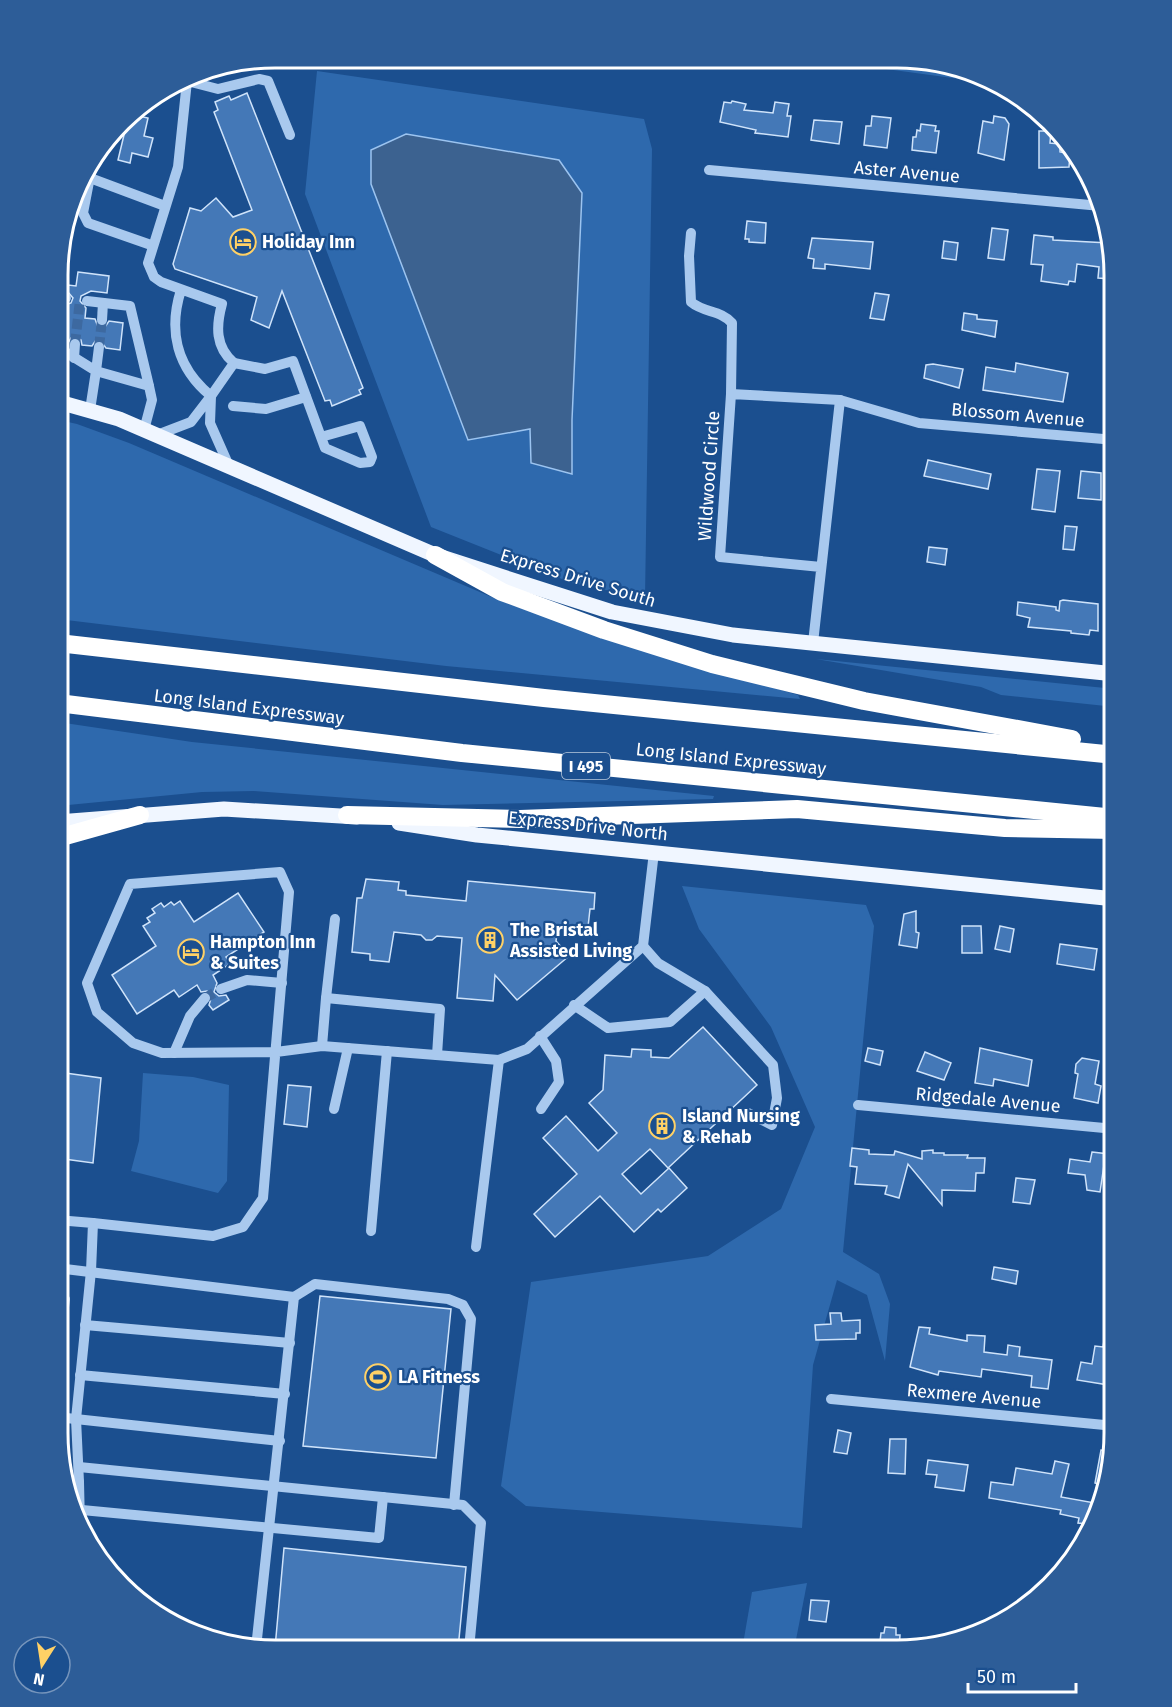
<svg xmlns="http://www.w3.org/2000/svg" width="1172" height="1707" font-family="'Fira Sans',sans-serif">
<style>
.green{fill:#2e69ad;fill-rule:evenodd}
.water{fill:#3c6290;stroke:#9cc4f0;stroke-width:1.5}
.building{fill:#4478b7;stroke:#cfe3fa;stroke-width:1.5}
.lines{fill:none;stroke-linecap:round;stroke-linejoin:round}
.minor-tunnel{stroke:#3d69a0;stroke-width:10;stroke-dasharray:10 5;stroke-linecap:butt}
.minor{stroke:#a9c9ee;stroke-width:10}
.major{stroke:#f0f6ff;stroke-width:15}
.highway{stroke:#fff;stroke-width:18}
.labels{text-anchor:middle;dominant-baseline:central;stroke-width:4.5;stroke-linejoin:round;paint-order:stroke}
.shield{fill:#1b4f8f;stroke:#bbcadd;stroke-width:1.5}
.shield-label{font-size:16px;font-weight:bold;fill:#fff}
.street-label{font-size:18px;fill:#fff;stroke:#1b4f8f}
.poi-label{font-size:18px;font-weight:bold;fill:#fff;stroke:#1b4f8f;text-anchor:start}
.rim{fill:none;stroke:#fff;stroke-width:3}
</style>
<rect width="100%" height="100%" fill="#1b4f8f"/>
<g class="green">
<path d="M812,59h114l35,14 -1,6z"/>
<path d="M317,71l327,48 8,30 -7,449 -73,-15 -141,-56 -126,-333zM406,134l153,26 23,33 -10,227v54l-41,-11 -1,-34z"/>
<path d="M59,420l18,4 52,19 372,158 114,41 183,53 2,4 -354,-33 -388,-47z"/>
<path d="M816,659l299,30v18l-114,-12 -20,-8z"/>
<path d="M58,722l134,20 522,54 -1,3 -270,6 -189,-14 -52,1 -144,14z"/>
<path d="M682,886l184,19 8,21 -31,326 36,22 11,30 -5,57 -18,-66 -30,-15 -24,85 -11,163 -276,-22 -25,-20 30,-204 177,-26 73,-47 34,-82 -44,-100 -72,-98z"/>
<path d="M143,1073l50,4 36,8 -2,96 -9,12 -87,-22 8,-30z"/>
<path d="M807,1583l-13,67h-52l10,-58z"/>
</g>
<path class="water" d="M406,134l153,26 23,33 -10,227v54l-41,-11 -1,-34 -62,11 -97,-256v-34z"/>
<g class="building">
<path d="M247,93l116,295 -4,2 2,4 -29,12 -2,-6 -5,1 -43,-110 -13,37 -18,-8 6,-23 -82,-28 -2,-5 17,-56 11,3 15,-13 17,19 19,-7 -38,-98 4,-2 -3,-8 14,-6 2,4z"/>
<path d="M732,101l14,3 -2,6 29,3 2,-11 14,2 -2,12h4l-3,21 -33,-4 1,-3 -36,-8 4,-20 7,1z"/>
<path d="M129,114l19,4 -4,18 9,2 -5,19 -16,-4 -2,10 -12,-3z"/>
<path d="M872,116l19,2 -4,30 -23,-3 2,-19h5z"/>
<path d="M994,116l11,2 4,6 -5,36 -26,-7 5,-32 10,2z"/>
<path d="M814,120l28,2 -3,22 -28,-4z"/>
<path d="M921,124l15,2 -1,5h4l-3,22 -24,-3 1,-13h3l1,-7 3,1z"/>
<path d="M1039,131h12l-1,12 10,1v8l10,2 -1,13 -30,1z"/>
<path d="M747,221l19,2 -1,20 -16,-1v-3h-4z"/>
<path d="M992,228l16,2 -4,30 -16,-2z"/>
<path d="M1034,235l19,2v3l56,3 4,20 -2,16 -13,-1 1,-11 -22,-3 -2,18 -6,-1 -1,4 -27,-4 2,-16 -12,-1z"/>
<path d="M812,238l61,4 -3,27 -45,-5v5l-12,-1 1,-9 -6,-1z"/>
<path d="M944,241l14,2 -2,17 -14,-2z"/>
<path d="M78,272l31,4 -2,17 -16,-2 -10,5 -1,5 6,7 -1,10 10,1 3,8h7l4,-6 14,2 -3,27 -14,-2 -6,-8h-4l-4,6 -10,-1 -1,-5 -5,-3 -5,1 -3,5 -8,-2 5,-36 6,-2 2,-5 -6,-7 1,-6 8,1z"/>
<path d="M875,293l14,2 -5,25 -14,-2z"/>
<path d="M964,313l13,2v4l20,2 -2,16 -33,-7z"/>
<path d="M1016,363l52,10 -5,29 -80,-12 3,-23 29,5z"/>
<path d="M933,364l30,5 -4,19 -35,-10 2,-13z"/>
<path d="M928,460l63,14 -3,15 -64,-13z"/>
<path d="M1037,469l23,2 -5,41 -23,-3z"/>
<path d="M1081,471l20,2v27l-23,-2z"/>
<path d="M1065,526l12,1 -3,23 -11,-1z"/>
<path d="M929,547l18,2 -2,16 -18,-3z"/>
<path d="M1063,600l35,4v27l-8,-1 -1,5 -18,-2v-2l-43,-4 2,-9 -13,-3 1,-13 38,5v3l3,1 1,-10z"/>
<path d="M366,879l33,3 -1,8 8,1v4l60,6 2,-20 127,12 -1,16h-4l-2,18 -30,-1 -2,15 13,15 -52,44 -22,-25 -2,26 -36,-3 5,-60 -25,-2 -5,4h-6l-5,-5 -27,-3 -5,30 -19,-2v-6l-18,-2 5,-54h5z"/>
<path d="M238,893l26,39 -38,25 4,7 -17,11 4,8 -3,9 5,4 7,-1 3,5 -16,10 -4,-5 3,-10 -5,-4 -6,1 -4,-7 -18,12 -5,-7 -37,24 -25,-39 44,-29 -13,-20 7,-4 -3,-4 8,-5 -3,-4 9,-6 3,4 7,-5 3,3 6,-4 14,21z"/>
<path d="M916,911v21l3,1 -2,15 -18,-3 5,-31z"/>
<path d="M962,926h19l1,27h-20z"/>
<path d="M1000,926l14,3 -4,23 -15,-3z"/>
<path d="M1060,944l37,5 -3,21 -37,-6z"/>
<path d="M703,1027l54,58 -89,83 -18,-19 -28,25 19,20 28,-26 18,20 -26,24 -3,-3 -24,23 -34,-36 -45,41 -21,-23 43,-40 -34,-36 23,-22 32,35 19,-18 -28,-30 14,-13 2,-35 26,2 1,-8 19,1v7l18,1z"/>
<path d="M868,1048l15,3 -3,14 -15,-4z"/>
<path d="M980,1048l52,12 -4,26 -34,-7 -1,7 -18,-3z"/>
<path d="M925,1052l26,11 -7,17 -27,-9z"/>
<path d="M1082,1058l17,3 -4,23 6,2 -3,17 -24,-5 4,-24 -3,-1 1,-9z"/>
<path d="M58,1072l43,6 -8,85 -36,-5z"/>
<path d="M288,1085l23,2 -4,40 -23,-3z"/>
<path d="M852,1148l17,2v4l25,1 1,-4 27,8v-8l11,-1v3h11v2h24l-1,3h18l-1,15h-8l-1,18 -33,-1v15l-34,-41 -9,34 -14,-4 2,-8 -32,-2 2,-17 -7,-1z"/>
<path d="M1092,1152l17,2 -2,11h-3l-4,27 -13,-2 -2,-15 -17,-2 2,-14 20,3z"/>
<path d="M1016,1178l19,2 -5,24 -17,-2z"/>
<path d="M994,1267l24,4 -2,13 -24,-5z"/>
<path d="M320,1296l131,13 -15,149 -133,-12z"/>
<path d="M830,1313h11l1,8 18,-1v13h-4v6l-40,1 -1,-15 16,-1z"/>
<path d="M1108,1315l7,1v70l-38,-6 4,-18 11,2 3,-18 8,1z"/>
<path d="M919,1327l11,1 -1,6 38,7v-6l18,1 -1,16 23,3 1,-10 12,2 -1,9 33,4 -4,29 -17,-2 1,-11 -50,-7 -1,8 -42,-6 -1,4 -28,-8z"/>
<path d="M838,1430l13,3 -4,21 -13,-2z"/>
<path d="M890,1439h16l-1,35 -17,-1z"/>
<path d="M1101,1450l12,2 -12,33 -6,-2z"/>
<path d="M928,1460l40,5 -4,26 -29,-4 2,-12 -11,-1z"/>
<path d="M1055,1461l14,3 -8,33 34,6 -7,21 -10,-1 1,-5 -19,-4 1,-4 -72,-12 2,-16 22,3 3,-17 36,6z"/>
<path d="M284,1548l182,19 -8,82 -183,-1z"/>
<path d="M811,1600l18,1 -3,21 -17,-2z"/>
<path d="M885,1627l11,1v7h4l-1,15h-20l2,-17h3z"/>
</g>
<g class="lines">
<g class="minor-tunnel">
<path d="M75,344l5,-44"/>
<path d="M99,347l3,-27"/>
<path d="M205,998l16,-9"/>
</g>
<g class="minor">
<path d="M187,81l31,8 41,-10 9,2 22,54"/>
<path d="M94,156l-11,57 5,10 63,22"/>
<path d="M709,170l392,36"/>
<path d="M90,178l75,28"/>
<path d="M691,233l-2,23 2,46c13,11 30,8 41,21l-1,71"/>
<path d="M59,263v-8"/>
<path d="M181,290c-13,41 -4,78 30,106l23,-33c-19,-16 -18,-37 -12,-59l-61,-22 -7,-5 -6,-14 30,-96 9,-86 -3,-1"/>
<path d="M59,297l7,1"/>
<path d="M87,301l43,5 19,80"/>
<path d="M102,320l1,-17"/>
<path d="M99,347l-3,24 53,15 3,14 -8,30"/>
<path d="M59,348l37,23 -6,39"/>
<path d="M74,358l1,-14"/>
<path d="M234,363l31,6 28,-8 32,87 35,15 10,-1 2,-5 -12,-31 -39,11"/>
<path d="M840,400l79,23 196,17"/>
<path d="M233,406l33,3 40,-12"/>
<path d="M157,435l34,-13 20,-26 -1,27 19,43"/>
<path d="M813,643l27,-243 -109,-6 -11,163 101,10"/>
<path d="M643,946l15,17 47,28 68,74 4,33 -5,27 -24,-12"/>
<path d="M221,989l26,-9 35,3"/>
<path d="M326,998l9,-79"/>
<path d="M574,1005l34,23 62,-6 35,-31"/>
<path d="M540,1036l16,25 3,21 -18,27"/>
<path d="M322,1046l4,-48 114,11 -3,46"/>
<path d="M174,1053l16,-37 15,-18"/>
<path d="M858,1105l257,24"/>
<path d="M334,1109l14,-61"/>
<path d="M57,1220l36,3 -2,48 -15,148 3,63 -11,3"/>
<path d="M93,1223l120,13 30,-9 20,-29 26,-306 -9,-20 -150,12 -43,99 10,29 36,31 29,10 114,-1 46,-6 177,14 28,-11 116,-103 11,-94"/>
<path d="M371,1231l16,-180"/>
<path d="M476,1247l23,-187"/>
<path d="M57,1268l237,29"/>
<path d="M85,1325l205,18"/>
<path d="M57,1364l8,-65 -8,-10"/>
<path d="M80,1375l205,19"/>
<path d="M831,1399l284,27"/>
<path d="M57,1417l223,24"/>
<path d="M79,1467l384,38 18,18 -12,126"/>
<path d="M79,1482l1,43"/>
<path d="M82,1510l297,28 4,-41"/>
<path d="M256,1648l38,-351 21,-13 133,15 15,6 8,14 -17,186"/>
</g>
<g class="major">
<path d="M59,402l60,17 316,136 177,57 121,23 382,39"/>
<path d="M58,822l166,-13 133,8"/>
<path d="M399,823l78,12 638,64"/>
</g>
<g class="highway">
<path d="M435,555l67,37 102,38 108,34 152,37 208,38"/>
<path d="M58,643l486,55 571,57"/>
<path d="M58,703l404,50 653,65"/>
<path d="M347,815l173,4 277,-10 208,19 110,2"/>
<path d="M58,838l82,-23"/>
</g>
</g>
<defs>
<g id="hotel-ring" transform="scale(1.35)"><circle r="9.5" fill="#1b4f8f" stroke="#ffd166" stroke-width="1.5"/><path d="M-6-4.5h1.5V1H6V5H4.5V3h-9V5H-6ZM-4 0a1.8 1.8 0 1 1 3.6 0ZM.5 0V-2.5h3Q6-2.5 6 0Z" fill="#ffd166"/></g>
<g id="building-ring" transform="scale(1.35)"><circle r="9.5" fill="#1b4f8f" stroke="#ffd166" stroke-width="1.5"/><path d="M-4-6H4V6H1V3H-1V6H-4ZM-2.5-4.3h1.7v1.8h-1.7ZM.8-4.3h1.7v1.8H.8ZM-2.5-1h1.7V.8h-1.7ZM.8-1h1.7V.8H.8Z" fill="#ffd166"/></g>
<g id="stadium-ring" transform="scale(1.35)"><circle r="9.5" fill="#1b4f8f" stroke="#ffd166" stroke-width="1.5"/><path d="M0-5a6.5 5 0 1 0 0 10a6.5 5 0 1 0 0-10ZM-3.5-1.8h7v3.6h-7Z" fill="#ffd166"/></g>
</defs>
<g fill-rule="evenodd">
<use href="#hotel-ring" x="243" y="242"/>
<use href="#building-ring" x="490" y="940"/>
<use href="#hotel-ring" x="191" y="952"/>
<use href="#building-ring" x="662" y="1126"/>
<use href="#stadium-ring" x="378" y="1377"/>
</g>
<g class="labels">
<rect class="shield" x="562" y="753" width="48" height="26" rx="4.5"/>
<g class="shield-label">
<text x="586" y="766">I 495</text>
</g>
<g class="street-label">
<text transform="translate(907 172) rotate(5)">Aster Avenue</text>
<text transform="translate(1018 415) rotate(5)">Blossom Avenue</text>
<text transform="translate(709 476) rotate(-86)">Wildwood Circle</text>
<text transform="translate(578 578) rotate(17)">Express Drive South</text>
<text transform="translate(249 707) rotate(7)">Long Island Expressway</text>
<text transform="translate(731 759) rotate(6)">Long Island Expressway</text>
<text transform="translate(588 826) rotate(6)">Express Drive North</text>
<text transform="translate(988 1100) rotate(5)">Ridgedale Avenue</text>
<text transform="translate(974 1396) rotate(5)">Rexmere Avenue</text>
</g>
<g class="poi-label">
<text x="262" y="242">Holiday Inn</text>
<text x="510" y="930">The Bristal<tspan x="510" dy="21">Assisted Living</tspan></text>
<text x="210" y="942">Hampton Inn<tspan x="210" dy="21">&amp; Suites</tspan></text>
<text x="682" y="1116">Island Nursing<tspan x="682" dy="21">&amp; Rehab</tspan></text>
<text x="398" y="1377">LA Fitness</text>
</g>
</g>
<path d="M0 0H1172V1707H0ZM275 68H897A207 207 0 0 1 1104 275V1433A207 207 0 0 1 897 1640H275A207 207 0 0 1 68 1433V275A207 207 0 0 1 275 68Z" fill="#2d5d98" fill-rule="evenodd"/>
<path class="rim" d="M275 68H897A207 207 0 0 1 1104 275V1433A207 207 0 0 1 897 1640H275A207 207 0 0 1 68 1433V275A207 207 0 0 1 275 68Z"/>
<g transform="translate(42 1665) rotate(192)"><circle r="28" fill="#1b4f8f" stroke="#7695bc" stroke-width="1.5"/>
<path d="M0-4.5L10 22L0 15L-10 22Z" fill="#ffd166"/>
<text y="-9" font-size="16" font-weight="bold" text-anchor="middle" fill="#ffffff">N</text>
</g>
<path d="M968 1683v9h108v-9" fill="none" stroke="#ffffff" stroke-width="3"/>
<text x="977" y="1683" font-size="18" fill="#ffffff" stroke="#1b4f8f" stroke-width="4.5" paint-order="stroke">50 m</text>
</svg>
